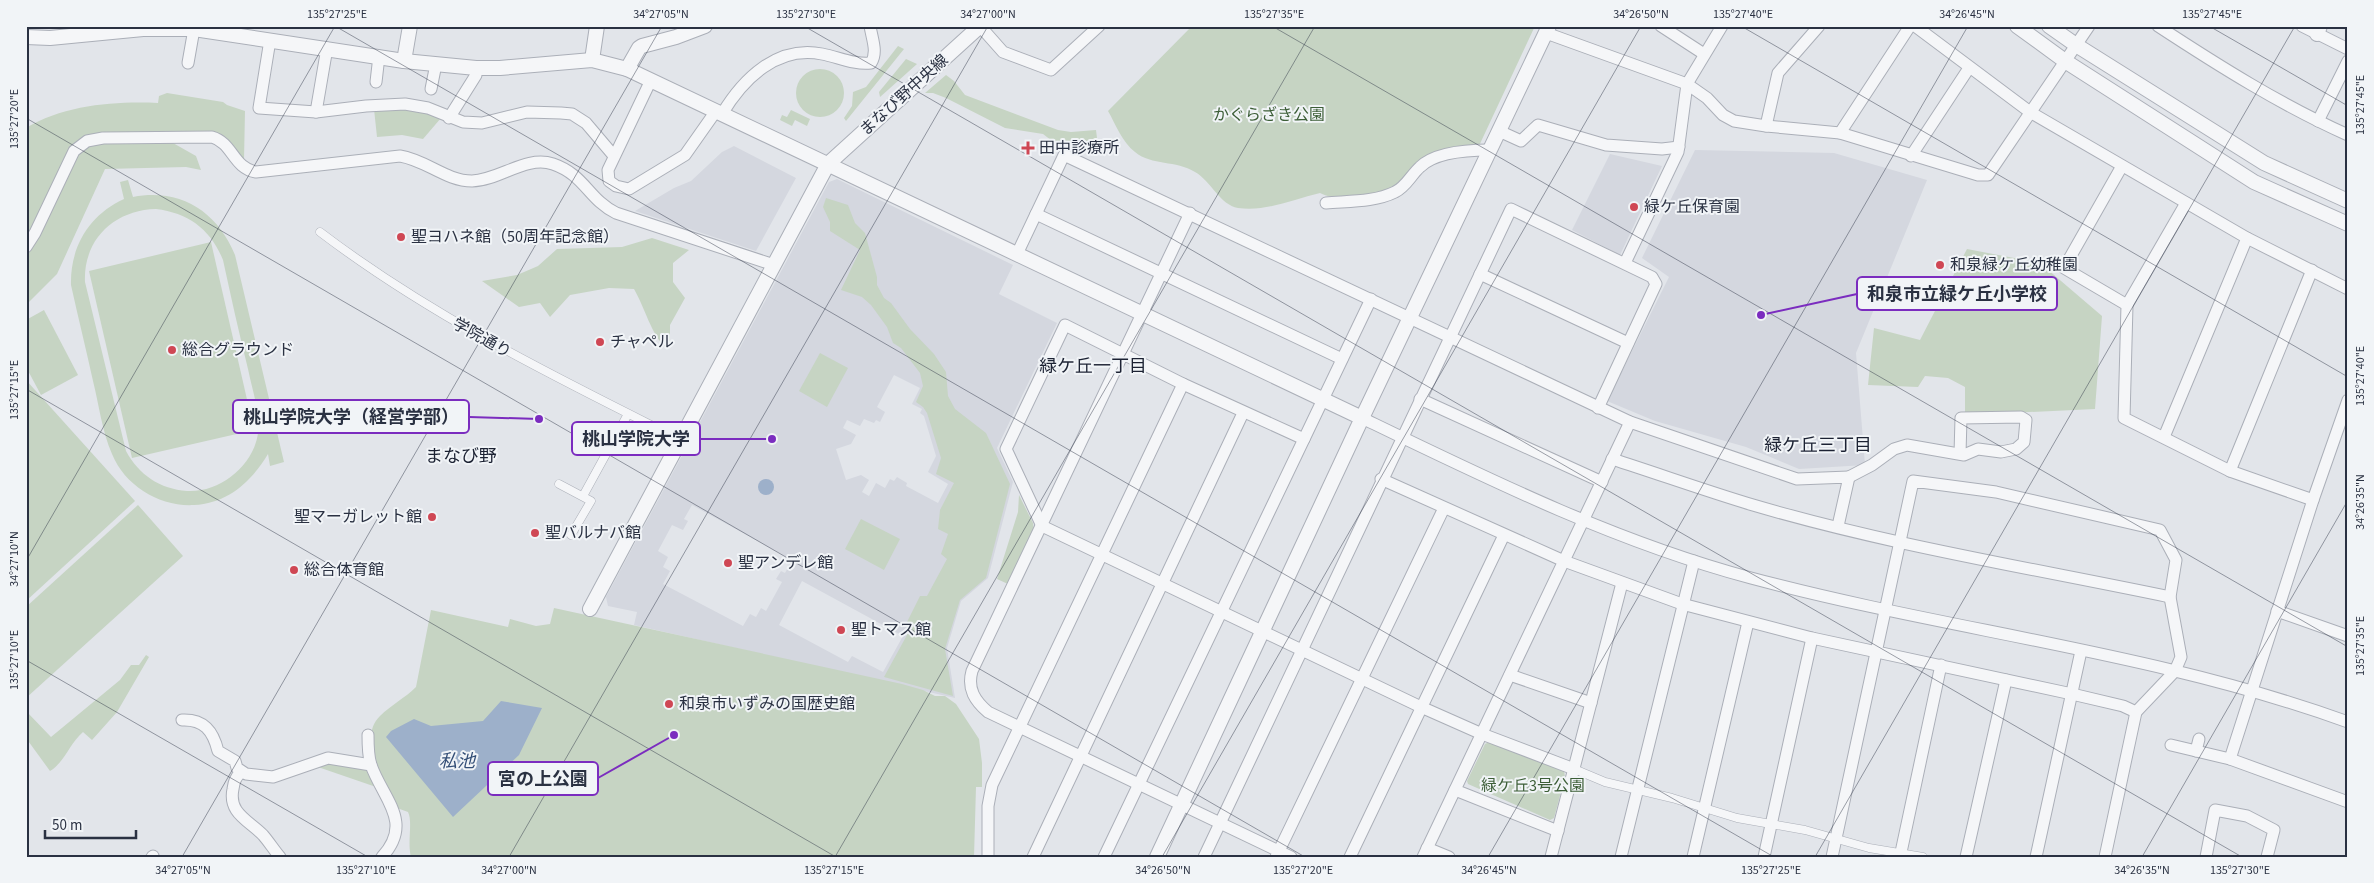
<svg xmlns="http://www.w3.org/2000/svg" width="2374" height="883" font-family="'Source Sans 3','Noto Sans JP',sans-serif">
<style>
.built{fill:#d4d7df;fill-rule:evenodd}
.green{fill:#c6d4c3;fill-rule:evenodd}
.water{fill:#9db0ca}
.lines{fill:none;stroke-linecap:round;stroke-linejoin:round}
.pedestrian-casing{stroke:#abafb8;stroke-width:9}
.minor-casing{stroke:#abafb8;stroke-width:13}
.tertiary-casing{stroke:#abafb8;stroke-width:16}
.pedestrian{stroke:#f5f6f8;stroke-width:8}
.minor{stroke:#f5f6f8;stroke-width:11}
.tertiary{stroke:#f5f6f8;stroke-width:14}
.ticks{fill:none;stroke:#2a3142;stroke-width:1;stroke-opacity:0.45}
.poi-dot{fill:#cf4754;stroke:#f1f4f7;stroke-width:2}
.labels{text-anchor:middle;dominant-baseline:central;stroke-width:4;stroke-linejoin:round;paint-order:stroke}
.street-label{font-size:16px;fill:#2a3142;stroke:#f1f4f7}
.park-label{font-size:16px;fill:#3c5e37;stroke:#f1f4f7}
.poi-label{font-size:16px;fill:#2a3142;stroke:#f1f4f7;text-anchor:start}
.neighbourhood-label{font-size:18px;fill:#1c2233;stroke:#f1f4f7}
.water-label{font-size:18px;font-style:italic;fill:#334e76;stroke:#f1f4f7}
.leader{fill:none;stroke:#7b2cbf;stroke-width:2}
.callout-dot{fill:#7b2cbf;stroke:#f1f4f7;stroke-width:2}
.callout{fill:#f1f4f7;stroke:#7b2cbf;stroke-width:2}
.callout-label{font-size:18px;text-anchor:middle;font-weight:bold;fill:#2a3142}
.neatline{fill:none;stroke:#2a3142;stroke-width:2}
.ticks-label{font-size:12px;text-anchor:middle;fill:#2a3142}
</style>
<rect width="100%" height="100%" fill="#e2e5ea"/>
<g class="built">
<path d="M734,146l62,32 -40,73 -121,-40 39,-23 17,-7 31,-29z"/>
<path d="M1695,150l139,3 93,27 -71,173 9,112 -66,4 -53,-22 -91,-26 -48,-20 62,-124 -27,-19z"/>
<path d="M1610,154l52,12 -42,89 -48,-25z"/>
<path d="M837,179l176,86 -14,29 58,29 -60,125 16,34 -25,96 -27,23 -14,47 8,50 -321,-73 3,-13 -29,-6 -2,-9 223,-415zM894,375l26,13 -8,16 10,5 -2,4 4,3 12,40 -8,16 20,12 -10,19 -32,-17 1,-3 -10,-6 -3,4 -4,-2 -5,9 -9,-5 -7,13 -7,-4 7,-12 -8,-5 -15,5 -10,-31 15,-5 5,-9 -13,-7 4,-8 13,6 4,-7 10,4 2,-3 4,2 5,-10 -8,-5zM692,505l100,55 -7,13 -4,-2 -5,8 6,3 -16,29 -5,-3 -5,9 -6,-3 -7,12 -80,-42 7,-13 -7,-4 5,-10 -10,-6 14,-26 11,5 5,-9 -4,-2zM802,581l101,55 -20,36 -31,-16 -4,6 -69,-37z"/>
</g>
<g class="green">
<path d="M1192,26h343l-57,122c-9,1 -22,1 -31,5 -37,19 -51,42 -97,44 -12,1 -19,1 -30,-4 -27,6 -53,19 -82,15 -18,-3 -27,-27 -43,-36 -19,-12 -43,-6 -60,-20 -13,-10 -19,-27 -27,-41z"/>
<path d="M898,46l6,3 -58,72 -2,-3 8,-12 1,-14 13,-5z"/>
<path d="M906,59l11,5 -37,33 -1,-5z"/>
<circle cx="820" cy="93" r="24"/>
<path d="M946,75l8,6 11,14 93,35 13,2 25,-2 1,8 -14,12 -11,2 -12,-5 -17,-13 -38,-6 -59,-30 -13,-5h-8z"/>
<path d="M167,93l56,9 4,3 18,6 -1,49 -17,-21 -14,-7 -118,2 -10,2 -11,8 -48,96v-112c38,-23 89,-27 132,-25l1,-7z"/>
<path d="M374,109h44l23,9 -18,21 -21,-4 -25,2z"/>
<path d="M791,110l19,9 -3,7 -12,-6 -3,6 -12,-6 2,-5 5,2z"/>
<path d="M94,143h79l23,13 5,14 -15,-3 -81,2 -48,105 -31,31v-50l7,-9 39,-82 9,-14z"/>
<path d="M128,180l5,17c47,-9 84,14 102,58l49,207 -14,4 -2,-12c-17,28 -40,49 -74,51 -34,2 -69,-19 -82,-51 -10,-23 -13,-49 -19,-73 -7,-32 -15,-64 -22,-96 -1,-38 18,-70 53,-86l-4,-17zM156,209c33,4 55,21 67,51 8,37 16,73 25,109 4,20 12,42 10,64 -4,32 -38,60 -71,58 -27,-2 -48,-16 -61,-40l-41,-169c-2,-42 29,-72 71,-73z"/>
<path d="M826,198l22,7 7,18 10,10 12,44v8l7,13 7,5 19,26 24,25 12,18 2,24 7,13 31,24 24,51 -24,94 -26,22 -15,49 8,47 -69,-19 23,-42 -1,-11 14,-28h7l20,-37 -6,-5 7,-20 -10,-5 2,-19 14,-27 -18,-9 5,-16 -14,-45 -4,-6 -7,-5 7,-16 -3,-13 -19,-25 -8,-5 -6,-16 -16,-22 -9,-8 -21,-7 19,-40 -30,-19v-9l-7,-15z"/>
<path d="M652,238l37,12 -16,13v19l12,16 -15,27v17l-4,6c-15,-14 -21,-40 -32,-59l-25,-1 -39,7 -20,22 -10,-14 -21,4 -37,-26 35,-6 21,-9 19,-17 65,-2z"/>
<path d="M211,242l43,188 -122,28 -43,-187z"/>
<path d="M1967,249l73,14 62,53 -7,93 -130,6v-28l-17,-9 -23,-2 -7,11 -50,-2 6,-57 46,12z"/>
<path d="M44,310l34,65 -37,20 -15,-28v-47z"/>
<path d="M820,353l28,15 -21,39 -28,-16z"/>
<path d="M26,380l109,121 -109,100z"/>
<path d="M1019,495l14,28 1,6 -26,55 -11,-5 21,-67z"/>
<path d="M138,505l45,51 -157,142v-91z"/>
<path d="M861,519l39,20 -16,31 -39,-21z"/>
<path d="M554,608l348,76 21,6 12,6h10l11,8 23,35 3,24v24h-6l-2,70h-563c-4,-15 2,-35 -3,-45l-11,-4c-11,-23 -41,-69 -17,-92 11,-11 25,-18 36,-29l15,-77 77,17 2,-8 26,7 14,-2z"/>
<path d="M146,655l3,2 -32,55 -25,28 -9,-8c-13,11 -19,31 -33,39l-24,-33v-27l25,26 69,-57 11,-15h8z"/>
<path d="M1489,742l75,29 1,6 -11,41 -4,2 -82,-36 -1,-3 18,-37z"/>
<path d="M329,763l40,6 10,19 -64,-22z"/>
</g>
<g class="water">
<circle cx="766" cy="487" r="8"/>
<path d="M501,701l41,7 -23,47 -66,62 -67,-80 5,-6 23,-12 17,7 52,-5z"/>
</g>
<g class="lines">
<g class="pedestrian-casing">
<g id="pedestrian">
<path d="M320,232c104,79 219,137 335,195"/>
<path d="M559,484l32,17 -20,34"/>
<path d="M583,496l45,-82"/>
<path d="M1574,769l31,13 67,16 65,20 68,12 64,18 54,9"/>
</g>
</g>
<g class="minor-casing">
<g id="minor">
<path d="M980,26l23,26 48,18 48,-44"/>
<path d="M1661,26l43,28"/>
<path d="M1915,26l115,86 217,126 101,51"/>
<path d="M2158,26c61,40 123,79 190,109"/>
<path d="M2302,26l46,23"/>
<path d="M1546,33l141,51 20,14 16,17 11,6 32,5 74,7 138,42h10l101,-149"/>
<path d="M270,40l-11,68 57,4 50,-6 39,-2 23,4 35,14 19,1 45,-11 34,1 11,1 14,9 28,33"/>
<path d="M188,63l6,-34"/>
<path d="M651,80l-43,90 1,11 7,5 13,3 56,-34 31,-44"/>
<path d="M376,82l3,-26"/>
<path d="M431,89l5,-25"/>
<path d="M316,112l11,-64"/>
<path d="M722,114c21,-35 55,-69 100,-60 16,3 32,11 49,9 7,-11 1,-24 -1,-37"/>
<path d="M449,118l27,-43v-7"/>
<path d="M2318,121l30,-60"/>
<path d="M1766,126l12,-53 41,-47"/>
<path d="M1499,131l22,10 17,-16 68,20 56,4 17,-2"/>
<path d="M1840,133l70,-107"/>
<path d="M1911,156l58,-88"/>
<path d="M2122,166l-58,102 63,37 -3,113 106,53 83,29"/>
<path d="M1326,203c23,-2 49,-1 69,-11 11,-5 16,-17 25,-25 15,-15 49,-17 70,-17"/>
<path d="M1190,213l-218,458c-5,18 3,30 16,41l303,145"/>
<path d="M1036,214l306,145"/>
<path d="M26,247l9,-14 39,-82 13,-10 16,-3 109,-1c21,6 21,31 44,35l144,-16c26,4 46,25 72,25 28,-1 54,-26 81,-17 32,11 35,35 63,49l158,52"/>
<path d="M1017,254l47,-99 566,267 167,57 52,-2 -11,49"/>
<path d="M1625,263l53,-111 9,-68 35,-58"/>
<path d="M1480,274l148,69"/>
<path d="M2127,305l59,-102"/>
<path d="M1183,384l121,55"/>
<path d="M1420,399l182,83"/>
<path d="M1362,418c126,61 254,124 389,160 198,53 404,74 597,144"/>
<path d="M2164,437l83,-199"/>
<path d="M1612,459c47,15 94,32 141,46 136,40 278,63 417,92"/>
<path d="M2230,471l82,-201"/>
<path d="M1849,477l23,-12 22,-16 13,-4 57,10 14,-6 23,3 15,-3 8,-7 2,-22 -5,-3 -60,1 -1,36"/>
<path d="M1381,479l183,82 118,43 130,34 260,56 51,12 13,6 39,-41 6,-14 -11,-60 6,-37 -16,-30 -164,-38 -83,-11 -81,376"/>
<path d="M2277,611l71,25"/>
<path d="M1510,675l81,28"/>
<path d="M182,720c22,-1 31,11 36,31l17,10 2,7 9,6 27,3 55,-19 43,7"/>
<path d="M368,735c0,10 0,21 3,30 12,34 43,57 11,92"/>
<path d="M2171,745l59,14 118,43"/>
<path d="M2196,751l3,-12"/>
<path d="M2230,759l83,-259 35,-100"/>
<path d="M241,772c-6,6 -7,10 -8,17 -5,24 15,31 30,46 6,7 11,15 17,22"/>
<path d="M1455,790l103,41"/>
<path d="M1427,848l22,9"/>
<path d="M152,857l1,-1"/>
<path d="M988,857v-51l4,-21 191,-401 -118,-59 -59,124 36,77 379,181 61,27 92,35"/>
<path d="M1033,857l210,-444"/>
<path d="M1104,857l267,-558"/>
<path d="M1204,857l307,-648 141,68 4,7 -58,124"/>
<path d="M1276,857l168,-349"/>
<path d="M1350,857l154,-322"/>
<path d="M1423,857l207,-435"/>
<path d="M1551,857l71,-274"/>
<path d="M1621,857l73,-296"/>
<path d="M1693,857l55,-235"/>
<path d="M1764,857l48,-219"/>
<path d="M1900,857l41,-192"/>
<path d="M1966,857l40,-177"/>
<path d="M2036,857l45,-206"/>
<path d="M2105,857l31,-145"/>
<path d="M2206,857l9,-47 32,6 27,14 -7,27"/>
</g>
</g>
<g class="tertiary-casing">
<g id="tertiary">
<path d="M2017,26l48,35 189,121 94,42"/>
<path d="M2049,26l27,19 188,118 84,38"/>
<path d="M2317,34l3,-8"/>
<path d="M26,37l24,1 93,-9h51l210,32 72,7h24l92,-8 35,9 735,349 -205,439"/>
<path d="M592,60l5,-34"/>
<path d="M404,61l6,-35"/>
<path d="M627,69l12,-21 3,-2 34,-9 29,-11"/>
<path d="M1362,418l187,-392"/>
<path d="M590,609l238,-445 152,-138"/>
</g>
</g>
<use href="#pedestrian" class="pedestrian"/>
<use href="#minor" class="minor"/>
<use href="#tertiary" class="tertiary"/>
</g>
<path class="ticks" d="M335,26l1439,831M804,26l1438,831M1272,26l1076,621M1741,26l607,351M2209,26l139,80M26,118l1279,739M26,389l810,468M26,561l309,-535M26,660l342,197M182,857l480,-831M509,857l479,-831M835,857l480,-831M1162,857l479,-831M1488,857l480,-831M1815,857l480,-831M2142,857l206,-357"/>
<g class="poi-dot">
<path d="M1025.5 140.5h5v5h5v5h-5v5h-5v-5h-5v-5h5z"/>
<circle cx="1634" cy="207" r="5"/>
<circle cx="401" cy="237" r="5"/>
<circle cx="1940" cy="265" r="5"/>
<circle cx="600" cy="342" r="5"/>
<circle cx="172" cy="350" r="5"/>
<circle cx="432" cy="517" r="5"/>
<circle cx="535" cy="533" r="5"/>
<circle cx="728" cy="563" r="5"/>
<circle cx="294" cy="570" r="5"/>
<circle cx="841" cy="630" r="5"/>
<circle cx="669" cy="704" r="5"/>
</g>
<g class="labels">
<g class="street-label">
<text transform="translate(904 95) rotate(-42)">まなび野中央線</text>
<text transform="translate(482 338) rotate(29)">学院通り</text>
</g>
<g class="park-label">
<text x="1269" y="115">かぐらざき公園</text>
<text x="1533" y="786">緑ケ丘3号公園</text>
</g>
<g class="poi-label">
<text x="1039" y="148">田中診療所</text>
<text x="1644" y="207">緑ケ丘保育園</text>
<text x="411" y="237">聖ヨハネ館（50周年記念館）</text>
<text x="1950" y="265">和泉緑ケ丘幼稚園</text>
<text x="610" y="342">チャペル</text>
<text x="182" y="350">総合グラウンド</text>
<text x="422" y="517" text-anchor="end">聖マーガレット館</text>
<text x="545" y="533">聖バルナバ館</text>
<text x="738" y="563">聖アンデレ館</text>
<text x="304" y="570">総合体育館</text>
<text x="851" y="630">聖トマス館</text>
<text x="679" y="704">和泉市いずみの国歴史館</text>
</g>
<g class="neighbourhood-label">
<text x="1093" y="366">緑ケ丘一丁目</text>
<text x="1818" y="445">緑ケ丘三丁目</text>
<text x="461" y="456">まなび野</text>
</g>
<g class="water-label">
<text x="457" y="761">私池</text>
</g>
</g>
<path class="leader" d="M1761 315L1857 294M539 419L469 417M772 439L700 439M674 735L598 778"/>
<g class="callout-dot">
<circle cx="1761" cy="315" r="5"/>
<circle cx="539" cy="419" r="5"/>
<circle cx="772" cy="439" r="5"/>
<circle cx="674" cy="735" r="5"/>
</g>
<g class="callout">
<rect x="1857" y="277" width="200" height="33" rx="5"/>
<rect x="233" y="400" width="236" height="33" rx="5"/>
<rect x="572" y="422" width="128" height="33" rx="5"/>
<rect x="488" y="762" width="110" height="33" rx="5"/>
</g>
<g class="callout-label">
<text x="1957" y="300">和泉市立緑ケ丘小学校</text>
<text x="351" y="423">桃山学院大学（経営学部）</text>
<text x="636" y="445">桃山学院大学</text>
<text x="543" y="785">宮の上公園</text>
</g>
<rect width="2374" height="883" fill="none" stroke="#f1f4f7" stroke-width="55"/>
<path d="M45 830v8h91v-8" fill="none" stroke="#2a3142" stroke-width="2.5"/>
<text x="52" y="830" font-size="15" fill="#2a3142" stroke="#f1f4f7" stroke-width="4" paint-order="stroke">50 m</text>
<rect x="28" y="28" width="2318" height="828" class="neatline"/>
<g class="ticks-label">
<text x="337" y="18">135°27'25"E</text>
<text x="661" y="18">34°27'05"N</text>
<text x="806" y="18">135°27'30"E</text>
<text x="988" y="18">34°27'00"N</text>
<text x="1274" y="18">135°27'35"E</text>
<text x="1641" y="18">34°26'50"N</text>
<text x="1743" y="18">135°27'40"E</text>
<text x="1967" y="18">34°26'45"N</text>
<text x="2212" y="18">135°27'45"E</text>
<text transform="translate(2360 105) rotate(-90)" y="4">135°27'45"E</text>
<text transform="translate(14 119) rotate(-90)" y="4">135°27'20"E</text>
<text transform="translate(2360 376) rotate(-90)" y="4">135°27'40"E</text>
<text transform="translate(14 390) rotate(-90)" y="4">135°27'15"E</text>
<text transform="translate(2360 502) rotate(-90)" y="4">34°26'35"N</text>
<text transform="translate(14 559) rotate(-90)" y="4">34°27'10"N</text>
<text transform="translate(2360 646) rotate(-90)" y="4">135°27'35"E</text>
<text transform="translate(14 660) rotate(-90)" y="4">135°27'10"E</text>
<text x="183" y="874">34°27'05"N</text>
<text x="366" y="874">135°27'10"E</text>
<text x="509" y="874">34°27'00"N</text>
<text x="834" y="874">135°27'15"E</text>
<text x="1163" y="874">34°26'50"N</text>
<text x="1303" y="874">135°27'20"E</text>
<text x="1489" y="874">34°26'45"N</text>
<text x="1771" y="874">135°27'25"E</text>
<text x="2142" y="874">34°26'35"N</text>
<text x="2240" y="874">135°27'30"E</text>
</g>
</svg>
